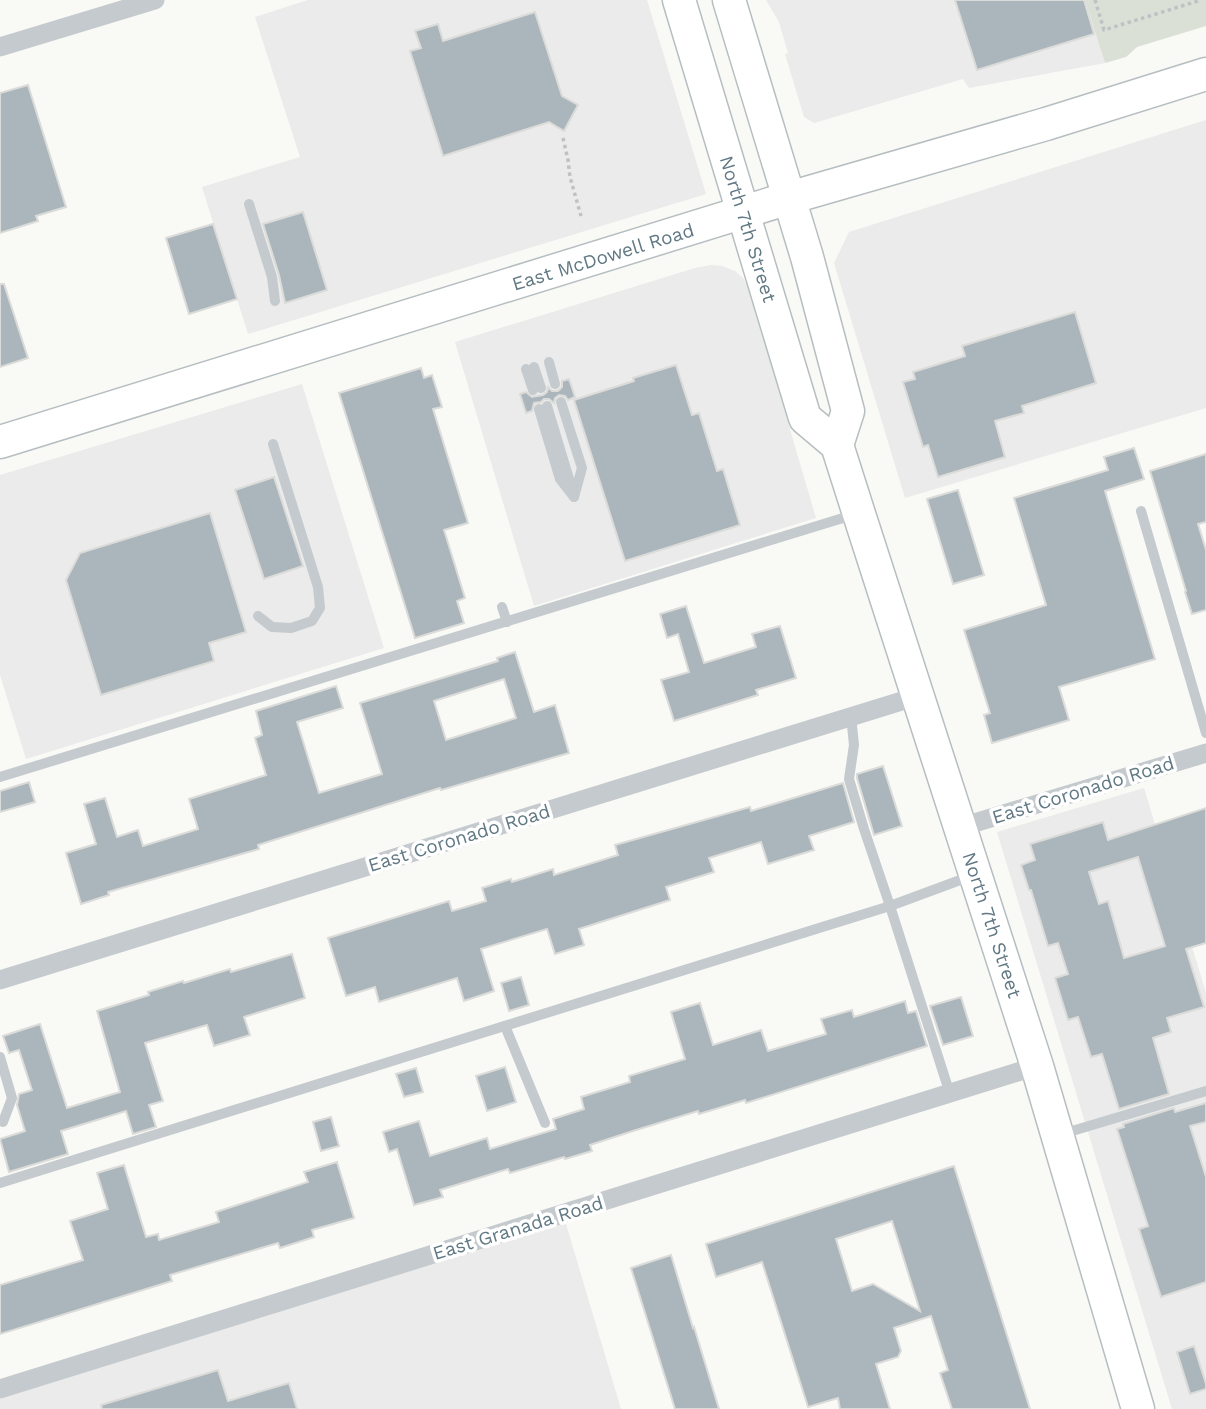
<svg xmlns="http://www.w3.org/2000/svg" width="1206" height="1409" font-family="'Work Sans',sans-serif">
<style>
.built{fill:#eaebea}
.green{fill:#dae0d5}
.building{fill:#aab6bb;stroke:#dbdbd9;stroke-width:2;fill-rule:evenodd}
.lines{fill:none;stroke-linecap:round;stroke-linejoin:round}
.primary-casing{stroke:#b7bec1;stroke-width:35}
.path{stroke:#bec2c4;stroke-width:3.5;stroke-dasharray:3.5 3.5;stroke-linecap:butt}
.lane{stroke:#c4cacd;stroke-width:10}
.street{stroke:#c4cacd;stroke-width:19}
.primary{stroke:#fff;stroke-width:32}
.labels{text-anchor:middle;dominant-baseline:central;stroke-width:7;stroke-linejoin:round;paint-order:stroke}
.street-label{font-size:19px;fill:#617984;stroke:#fff}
</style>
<rect width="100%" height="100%" fill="#f9f9f6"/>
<g class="built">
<path d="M308,0h339l59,194 -458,140 -46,-147 98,-30 -45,-140z"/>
<path d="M766,0h319l20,63 -136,25 -6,-9 -149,44 -10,-6 -19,-63 3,-1 -9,-31z"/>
<path d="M1206,120v288l-301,90 -71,-235 15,-31z"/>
<path d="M711,265l11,1 13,5 8,7 6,12 67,228 -282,88 -79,-264 240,-74z"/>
<path d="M302,384l82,264 -358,111 -26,-84v-200z"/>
<path d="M1144,788l62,205v416h-34l-175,-577z"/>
<path d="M563,1214l58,195h-621v-20z"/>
</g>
<path class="green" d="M1085,0h121v26l-69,21 -11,10 -21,6z"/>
<g class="building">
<path d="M955,0h129l10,34 -117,36z"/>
<path d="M535,12l27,84 16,9 -14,26 -15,-9 -106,34 -33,-105 11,-3 -6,-17 23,-7 5,17z"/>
<path d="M28,85l38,122 -30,9 2,5 -38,12v-140z"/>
<path d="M303,212l24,78 -42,13 -6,-28 -16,-51z"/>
<path d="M213,224l24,75 -48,15 -23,-76z"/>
<path d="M0,284h4l24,74 -28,9z"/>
<path d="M1075,312l21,71 -74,23 2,7 -29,8 10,36 -67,20 -10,-32 -5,2 -20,-65 12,-3 -2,-7 52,-16 -3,-10z"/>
<path d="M676,365l16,50 7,-2 18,58 6,-2 17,56 -115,36 -51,-161 60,-19 -1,-3z"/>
<path d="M421,368l3,10 8,-3 10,32 -9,2 35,114 -24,7 21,68 -8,3 7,22 -49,15 -76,-245z"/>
<path d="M569,379l6,18 -7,3 -3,-4 -6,-1 -4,3 -1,5 -5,-4h-5l-3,3 -7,1 -2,8 -6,2 -6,-19 6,-2 6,5 11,-2 4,-3 1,-5 4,4h6l4,-4v-6z"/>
<path d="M1134,448l10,31 -39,12 50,168 -96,28 10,33 -77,23 -8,-28 6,-2 -26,-83 82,-25 -32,-107 94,-28 -4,-13z"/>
<path d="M1206,454v68l-8,2 8,26v60l-14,4 -7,-22 1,-1 -36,-120z"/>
<path d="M274,477l29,89 -39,13 -29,-89z"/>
<path d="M958,490l26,85 -31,9 -26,-85z"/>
<path d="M210,513l36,119 -37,11 5,18 -113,34 -35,-115 14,-27z"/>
<path d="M686,606l18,57 52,-16 -4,-13 28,-8 16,52 -40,12 2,5 -84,26 -13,-41 28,-8 -11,-38 -11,4 -7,-24z"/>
<path d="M515,652l19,60 21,-7 14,48 -128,37 -1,-2 -182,57 1,4 -151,43 1,3 -28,9 -15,-51 30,-9 -12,-40 21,-6 12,39 21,-7 5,16 55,-17 -9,-30 77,-24 -11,-37 7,-3 -6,-24 80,-25 7,22 -46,14 22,71 63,-19 -22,-71 138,-42 -1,-3zM504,679l12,39 -70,22 -12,-39z"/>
<path d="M883,766l19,60 -28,9 -17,-57v-4z"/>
<path d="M29,782l6,20 -35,10v-21z"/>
<path d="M843,783l11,39 -45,14 5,14 -46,14 -7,-22 -52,16 5,14 -48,15 4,13 -91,29 5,16 -29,9 -8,-25 -66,20 13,42 -30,10 -7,-23 -78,24 -4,-15 -29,9 -18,-58 121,-37 3,10 34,-10 -4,-13 29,-9 1,3 41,-13 1,6 64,-20 -3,-10 135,-38 1,4z"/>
<path d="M1206,808v135l-20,6 18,58 -37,11 4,14 -18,6 16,56 -50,15 -17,-55 -11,3 -13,-40 -10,3 -13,-42 13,-4 -10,-31 -10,3 -17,-56h-2l-8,-25 14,-5 -5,-16 73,-22 5,18zM1138,857l27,89 -41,12 -16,-57 -9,3 -10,-32z"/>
<path d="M292,954l13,44 -61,19 6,18 -36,11 -7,-21 -62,18 18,58 -14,4 7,22 -23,7 -7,-23 -65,20 7,23 -59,18 -9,-33 25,-8 -8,-26 2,-11 13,-4 -13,-40 -10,3 -6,-17 37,-12 27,84 53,-16 -23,-81 52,-16 -1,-3 35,-11 1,2 46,-14 1,3z"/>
<path d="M521,977l8,28 -20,6 -8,-28z"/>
<path d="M961,997l12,39 -30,9 -13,-39z"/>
<path d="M905,1001l3,12 8,-2 11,35 -181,57 -1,-3 -46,14 -1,-3 -62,19 -46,15 2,6 -27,8 -1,-2 -54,16 -2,-4 -68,21 3,7 -29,8 -17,-56 -8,3 -6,-20 36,-11 11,35 57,-18 3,11 66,-20 -3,-10 31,-10 -3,-12 49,-15 -1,-6 56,-17 -14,-47 29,-9 13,42 48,-15 7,21 58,-17 -5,-15 31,-9 2,7z"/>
<path d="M505,1067l11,35 -29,9 -11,-35z"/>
<path d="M416,1068l7,24 -19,5 -8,-23z"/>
<path d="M1206,1103v19l-16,4 16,51v105l-45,15 -22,-68 9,-3 -31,-97 7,-2 -1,-3 51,-16 1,4z"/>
<path d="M331,1117l8,29 -18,5 -8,-29z"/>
<path d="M337,1162l17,56 -42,12 2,7 -34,11 -2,-5 -108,32 2,6 -172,53v-49l83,-25 -13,-39 38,-12 -11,-36 27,-8 22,72 12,-3 1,6 60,-18 -3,-10 92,-30 -4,-10z"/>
<path d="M954,1166l76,243h-78l-12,-36 8,-3 -17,-54 -37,12 7,23 -3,6 -22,7 14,45h-50l-2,-11 -30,9 -46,-145 -46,15 -10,-33zM892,1221l28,90 -47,-27 -21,7 -16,-52z"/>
<path d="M671,1255l22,73 1,-1 25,82h-44l-44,-141z"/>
<path d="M1194,1346l12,38v5l-16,5 -13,-42z"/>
<path d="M218,1370l10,31 61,-18 8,26h-195l-1,-4z"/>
</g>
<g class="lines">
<g class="primary-casing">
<g id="primary">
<path d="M679,0l126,418 32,27 22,69 178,552 101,343"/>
<path d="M729,0l78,257 41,154 -11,34"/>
<path d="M0,442l789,-244 257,-74 160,-50"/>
</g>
</g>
<g class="path">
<path d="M1095,0l9,30 94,-29v-1"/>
<path d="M563,138l5,22 2,17 11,39"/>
</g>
<g class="lane">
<path d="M249,204l23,73 3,24"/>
<path d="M549,362l6,22"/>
<path d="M534,367l7,21"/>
<path d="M526,369l7,21"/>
<path d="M561,402l21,66 -8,29"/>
<path d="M547,406l25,83"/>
<path d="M539,409l21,70 14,18"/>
<path d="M1141,511l65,222"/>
<path d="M502,607l5,15"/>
<path d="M258,616l14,11 19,1 21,-7 8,-13 -2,-21 -45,-143"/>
<path d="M851,716l3,29 -5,34 15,50 26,77 81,-30"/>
<path d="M0,777l856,-263"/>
<path d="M505,1026l40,97"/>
<path d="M0,1057l12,41 -9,24"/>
<path d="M1062,1134l144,-43"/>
<path d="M0,1183l890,-277 60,188"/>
</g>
<g class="street">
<path d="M0,47l155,-47"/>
<path d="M961,827l245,-74"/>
<path d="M0,980l918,-284"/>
<path d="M0,1389l1037,-323"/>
</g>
<use href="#primary" class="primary"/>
</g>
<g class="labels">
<g class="street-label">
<text transform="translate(748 229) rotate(73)">North 7th Street</text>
<text transform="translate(603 257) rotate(-17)">East McDowell Road</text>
<text transform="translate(1083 790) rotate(-17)">East Coronado Road</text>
<text transform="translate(459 838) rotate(-17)">East Coronado Road</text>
<text transform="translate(992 925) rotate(72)">North 7th Street</text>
<text transform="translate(518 1228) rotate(-17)">East Granada Road</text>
</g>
</g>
</svg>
